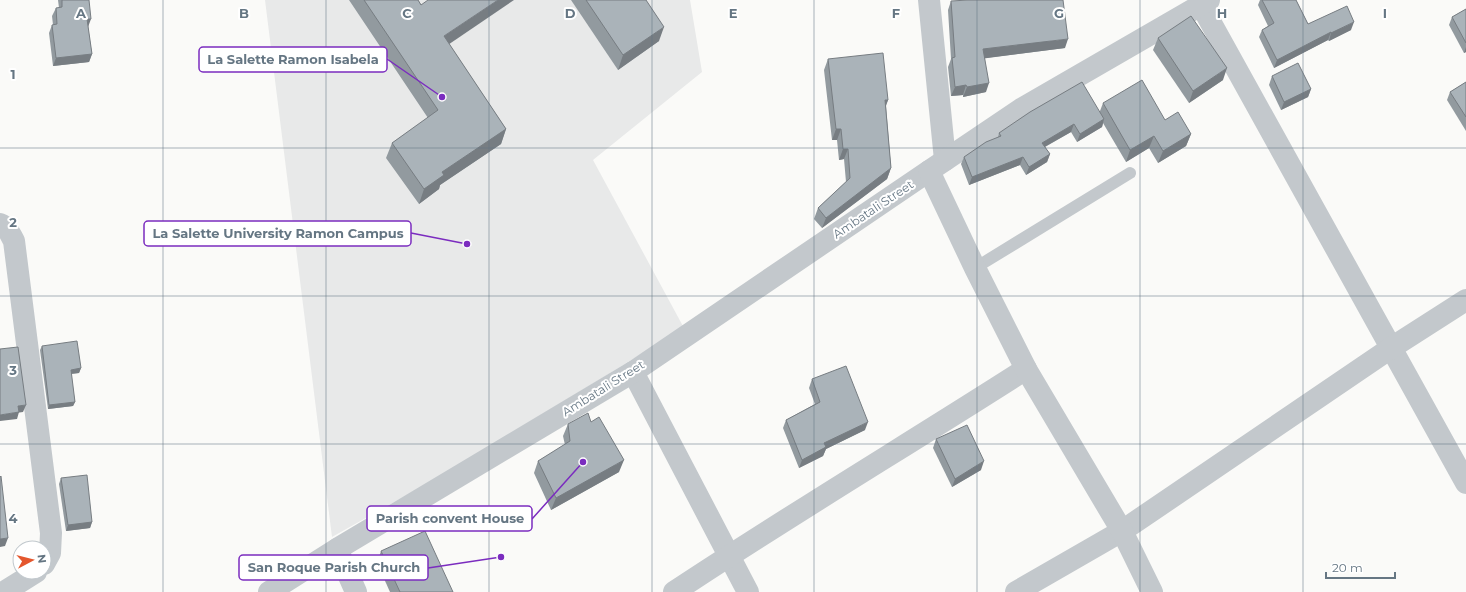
<svg xmlns="http://www.w3.org/2000/svg" width="1466" height="592" font-family="Montserrat,sans-serif">
<style>
.built{fill:#e8e9e9}
.lines{fill:none;stroke-linecap:round;stroke-linejoin:round}
.service{stroke:#c3c8cc;stroke-width:12}
.minor{stroke:#c3c8cc;stroke-width:22}
.tertiary{stroke:#c3c8cc;stroke-width:22}
.wall{fill:#929a9f}
.shaded-wall{fill:#777d82}
.building{fill:#aab3b9;stroke:#777d82}
.grid{fill:none;stroke:#657683;stroke-width:1;stroke-opacity:0.55}
.labels{text-anchor:middle;dominant-baseline:central;stroke-width:4;stroke-linejoin:round;paint-order:stroke}
.street-label{font-size:12px;fill:#657683;stroke:#fff}
.grid-label{font-size:13px;text-anchor:middle;font-weight:bold;fill:#657683;stroke:#fff;stroke-width:4;stroke-linejoin:round;paint-order:stroke}
.leader{fill:none;stroke:#7b2cbf;stroke-width:1.5}
.callout-dot{fill:#7b2cbf;stroke:#fff;stroke-width:1.5}
.callout{fill:#fff;stroke:#7b2cbf;stroke-width:1.5}
.callout-label{font-size:13px;text-anchor:middle;font-weight:bold;fill:#657683}
</style>
<rect width="100%" height="100%" fill="#fafaf8"/>
<path class="built" d="M265,0h425l12,72 -109,88 91,168 -240,146 -112,63z"/>
<g class="lines">
<path class="service" d="M975,268l155,-95"/>
<g class="minor">
<path d="M929,0l16,160"/>
<path d="M1209,0l-8,5 265,478"/>
<path d="M0,224c8,3 10,10 14,17l37,292 -1,20 -6,11"/>
<path d="M633,372l115,220"/>
<path d="M337,549l19,43"/>
<path d="M4,592l32,-20"/>
<path d="M269,592l68,-43 296,-177 296,-201"/>
<path d="M674,592c116,-77 235,-148 352,-223"/>
<path d="M1016,592l106,-61 269,-183 75,-48"/>
</g>
<path class="tertiary" d="M1152,592l-30,-61 -96,-162 -51,-101 -46,-97 92,-62 180,-104 -1,-5"/>
</g>
<g class="wall">
<path d="M58,0h31l-1,27 4,27 -3,8 -36,4 -4,-33 3,-8h1l-1,-9 4,-8h3z"/>
<path d="M349,0h69l31,44 57,85 -5,15 -61,41 -1,4 -20,15 -33,-46 6,-15 36,-25z"/>
<path d="M571,0h75l13,41 -41,29z"/>
<path d="M1260,0h36l12,24 43,6 -22,11 -1,-1 -54,28 -15,-31 3,-7 6,-4 -10,-21z"/>
<path d="M951,1l114,47 -80,10 1,34 -23,5v-2l-12,1 -3,-29 3,-8 -3,-49z"/>
<path d="M1466,9v43l-2,1 -15,-28 3,-8z"/>
<path d="M1158,38l65,42 -34,23 -36,-53z"/>
<path d="M828,59l60,41 -2,6 5,62 -4,11 -65,49 -8,-9 4,-11 28,-26 -2,-23 -5,1 -2,-20h-5l-8,-70z"/>
<path d="M1272,76l39,13 -3,8 -27,13 -12,-25z"/>
<path d="M1466,82v49l-19,-31 3,-8z"/>
<path d="M1103,103l62,17 26,14 -5,12 -28,17 -9,-15 -23,14 -23,-39 -1,4 -25,15 -6,-10 -26,15 5,7 -3,8 -21,13 -6,-10 -51,20 -8,-21 3,-7 34,-20 1,-4 101,-22z"/>
<path d="M42,346l39,22 -2,5 -8,1 4,28 -2,4 -25,3 -8,-59z"/>
<path d="M812,379l53,51 -39,19 -3,7 -24,12 -16,-40 3,-8 29,-16 -6,-16z"/>
<path d="M591,422l28,50 -68,38 -17,-37 4,-12 27,-16 -2,-9 5,-12z"/>
<path d="M936,439l45,31 -29,17 -19,-39z"/>
<path d="M61,478l31,44 -2,6 -24,3 -7,-47z"/>
<path d="M381,551l72,41h-63l-13,-29z"/>
</g>
<g class="shaded-wall">
<path d="M498,0h16l-75,51 5,-15z"/>
<path d="M87,19h4l-3,8z"/>
<path d="M1354,22l-3,8 -22,11 2,-8z"/>
<path d="M664,27l-5,14 -41,29 5,-15z"/>
<path d="M1331,32l-3,8 -54,28 3,-8z"/>
<path d="M1068,39l-3,9 -85,11 3,-10z"/>
<path d="M1466,47v5l-2,1z"/>
<path d="M92,54l-3,8 -36,4 3,-8z"/>
<path d="M1227,68l-4,12 -34,23 4,-12z"/>
<path d="M989,83l-3,9 -23,5 4,-10z"/>
<path d="M966,85l-3,10 -12,1 4,-9z"/>
<path d="M1311,89l-3,8 -27,13 3,-8z"/>
<path d="M885,100h3l-4,10z"/>
<path d="M1104,119l-2,8 -25,15 3,-8z"/>
<path d="M1074,124l-3,8 -32,18 3,-7z"/>
<path d="M506,129l-5,15 -61,41 -1,4 -20,15 5,-15 18,-17z"/>
<path d="M836,129h5l-4,11h-5z"/>
<path d="M1191,134l-5,12 -28,17 5,-12z"/>
<path d="M1154,136l-5,12 -23,14 4,-12z"/>
<path d="M843,149h5l-4,10 -5,1z"/>
<path d="M1050,154l-3,8 -21,13 3,-8z"/>
<path d="M1023,157l-3,8 -51,20 3,-8z"/>
<path d="M891,168l-4,11 -65,49 4,-10z"/>
<path d="M81,368l-2,5 -10,1 2,-4z"/>
<path d="M75,402l-2,4 -25,3 1,-4z"/>
<path d="M26,405l-3,7 -7,1 2,-7z"/>
<path d="M19,412l-2,7 -17,2v-6z"/>
<path d="M868,422l-3,8 -39,19 -3,7 -24,12 3,-8 22,-17z"/>
<path d="M624,460l-5,12 -68,38 5,-12z"/>
<path d="M984,461l-3,9 -29,17 3,-8z"/>
<path d="M92,522l-2,6 -24,3 2,-6z"/>
<path d="M8,538l-3,8 -5,1v-8z"/>
</g>
<g class="building">
<path d="M62,0h27l2,19h-4l5,35 -36,4 -4,-33 5,-1 -1,-16 6,-1z"/>
<path d="M364,0h54l3,5 7,-5h70l-54,36 62,93 -64,43 2,3 -20,14 -32,-46 46,-33z"/>
<path d="M586,0h60l18,27 -41,28z"/>
<path d="M968,0h95l5,39 -85,10 6,34 -22,4 -1,-2 -11,2 -3,-29 3,-1 -4,-56z"/>
<path d="M1262,0h34l12,24 39,-18 7,16 -23,11v-1l-54,28 -15,-30 12,-7z"/>
<path d="M1466,9v34l-14,-26z"/>
<path d="M1191,16l36,52 -34,23 -35,-53z"/>
<path d="M883,53l5,47h-3l6,68 -65,50 -8,-10 32,-30 -2,-29h-5l-2,-20h-5l-8,-70z"/>
<path d="M1298,63l13,26 -27,13 -12,-26z"/>
<path d="M1142,80l23,40 13,-8 13,22 -28,17 -9,-15 -24,14 -27,-47z"/>
<path d="M1082,82l22,37 -24,15 -6,-10 -32,19 8,11 -21,13 -6,-10 -51,20 -8,-20 22,-15 15,-6 -2,-3 31,-21z"/>
<path d="M1466,82v35l-16,-25z"/>
<path d="M77,341l4,27 -10,2 4,32 -26,3 -7,-59z"/>
<path d="M18,347l8,58 -8,1 1,6 -19,3v-66z"/>
<path d="M846,366l22,56 -44,21 2,4 -24,13 -16,-40 34,-18 -8,-23z"/>
<path d="M588,413l3,9 8,-5 25,43 -68,38 -18,-37 32,-20 -2,-17z"/>
<path d="M967,425l17,36 -29,18 -19,-40z"/>
<path d="M87,475l5,47 -24,3 -7,-47z"/>
<path d="M1,476l7,62 -8,1v-62z"/>
<path d="M425,531l28,61h-53l-19,-41z"/>
</g>
<path class="grid" d="M163,0v592M326,0v592M489,0v592M652,0v592M814,0v592M977,0v592M1140,0v592M1303,0v592M0,148h1466M0,296h1466M0,444h1466"/>
<g class="labels">
<g class="street-label">
<text transform="translate(873 209) rotate(-34)">Ambatali Street</text>
<text transform="translate(603 388) rotate(-32)">Ambatali Street</text>
</g>
</g>
<g class="grid-label">
<text x="81" y="18">A</text>
<text x="244" y="18">B</text>
<text x="407" y="18">C</text>
<text x="570" y="18">D</text>
<text x="733" y="18">E</text>
<text x="896" y="18">F</text>
<text x="1059" y="18">G</text>
<text x="1222" y="18">H</text>
<text x="1385" y="18">I</text>
<text x="13" y="79">1</text>
<text x="13" y="227">2</text>
<text x="13" y="375">3</text>
<text x="13" y="523">4</text>
</g>
<path class="leader" d="M442 97L387 59M467 244L411 233M583 462L532 519M501 557L428 568"/>
<g class="callout-dot">
<circle cx="442" cy="97" r="4"/>
<circle cx="467" cy="244" r="4"/>
<circle cx="583" cy="462" r="4"/>
<circle cx="501" cy="557" r="4"/>
</g>
<g class="callout">
<rect x="199" y="47" width="188" height="25" rx="4"/>
<rect x="144" y="221" width="267" height="25" rx="4"/>
<rect x="367" y="506" width="165" height="25" rx="4"/>
<rect x="239" y="555" width="189" height="25" rx="4"/>
</g>
<g class="callout-label">
<text x="293" y="64">La Salette Ramon Isabela</text>
<text x="278" y="238">La Salette University Ramon Campus</text>
<text x="450" y="523">Parish convent House</text>
<text x="334" y="572">San Roque Parish Church</text>
</g>
<g transform="translate(32 560) rotate(83)"><circle r="19" fill="#ffffff" stroke="#c1c8cd"/>
<path d="M0-3L7 15L0 10L-7 15Z" fill="#e4572e"/>
<text y="-6" font-size="11" font-weight="bold" text-anchor="middle" fill="#657683">N</text>
</g>
<path d="M1326 572v6h69v-6" fill="none" stroke="#657683" stroke-width="2"/>
<text x="1332" y="572" font-size="12" fill="#657683" stroke="#ffffff" stroke-width="3" paint-order="stroke">20 m</text>
</svg>
